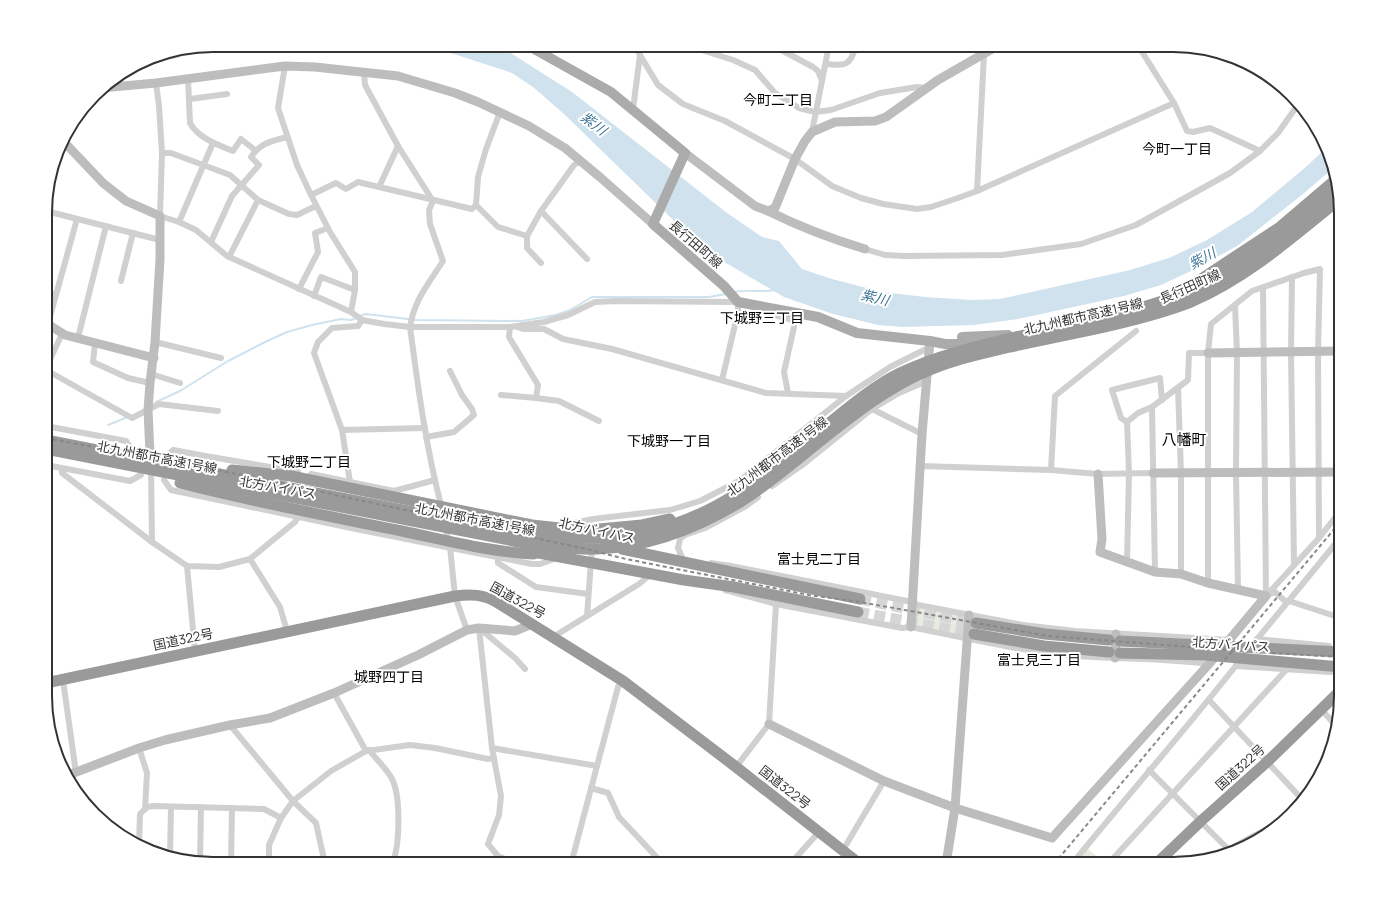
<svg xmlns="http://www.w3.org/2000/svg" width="1386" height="909" font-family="Manrope,'Noto Sans JP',sans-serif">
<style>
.green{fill:#e6ecdf}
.water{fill:#cfe2ee}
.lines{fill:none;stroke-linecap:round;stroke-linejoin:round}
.stream{stroke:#cfe2ee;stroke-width:2}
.highway-tunnel{stroke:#d6d6d6;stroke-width:11;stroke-dasharray:11 5.5;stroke-linecap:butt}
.street{stroke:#d0d0d0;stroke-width:6}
.secondary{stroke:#bdbdbd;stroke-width:9}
.primary{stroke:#ababab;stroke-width:10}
.highway{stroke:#9a9a9a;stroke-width:11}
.rail{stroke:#888;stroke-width:2;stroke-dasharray:4 3;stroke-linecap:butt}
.labels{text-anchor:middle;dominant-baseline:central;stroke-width:4;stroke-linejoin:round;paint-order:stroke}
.street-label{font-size:13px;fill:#333;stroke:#fff}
.neighbourhood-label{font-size:14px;fill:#000;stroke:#fff}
.water-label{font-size:14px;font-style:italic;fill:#3f7597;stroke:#fff}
.quarter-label{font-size:15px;fill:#000;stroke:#fff}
.rim{fill:none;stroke:#333;stroke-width:2}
</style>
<rect width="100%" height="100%" fill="#fff"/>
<g class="green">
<path d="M917,608l46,8 1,2v12l-4,4 -45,-9 1,-16z"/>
<path d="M1087,848l18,16h-31z"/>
</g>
<g class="water">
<path d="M213,45h11l-16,2 -34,12 -36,5 11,-6z"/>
<path d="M410,45h86l10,5 66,42 155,121 35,24 17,4 23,28 30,10 50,13 43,5 47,3 28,-1 130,-29 39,-12 38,-18 45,-28 55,-46 18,-17 6,21 -28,24 -66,52 -46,25 -30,14 -37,11 -106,23 -44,6 -72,2 -24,-2 -45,-11 -49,-17 -80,-47 -140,-136 -31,-27 -21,-14 -58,-19z"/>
</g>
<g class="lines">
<g class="stream">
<path d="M734,292c14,-3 27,1 41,-2"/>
<path d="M360,316l6,-2 50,6 106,1 34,-6 14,-5 22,-13h117l17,-3"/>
<path d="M156,402l24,-11 48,-30 37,-19 22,-10 25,-7 29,-6 10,1 5,-2"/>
<path d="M108,425l20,-8"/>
</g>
<g class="highway-tunnel">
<path d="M860,599l116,24"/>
<path d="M858,612l116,22"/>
</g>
<g class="street">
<path d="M686,45l47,15 22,10 20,23 24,15 16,4 16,-2 49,-17 37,-6 9,1"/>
<path d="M772,45l41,22 5,4 4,10"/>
<path d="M1139,45v2l35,56 13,28 6,1 17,-4 50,23"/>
<path d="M640,55l18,30 25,19 42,17 70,38 37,27 29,12 22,6 34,5 14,-2 27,-9 19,-7 197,-88"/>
<path d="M826,64c19,2 25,2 30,-19"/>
<path d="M285,66l-7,42 19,57 14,30 19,37 25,40v18l-4,22"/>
<path d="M364,72l1,13 33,61 35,55 -4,9 1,14 13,37c-14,22 -29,39 -33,66 8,60 16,122 32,182"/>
<path d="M188,79l2,44c8,15 28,22 43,28l8,-12 14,11"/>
<path d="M156,83l3,23 3,47 -2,63 19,6 17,8 31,26 124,56 11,8 22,4 26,3h100l34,-5 24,-7 27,-13 21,-1 122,1v10l-16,68"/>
<path d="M190,99l37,-5"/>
<path d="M633,109l7,-54 -5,-10"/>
<path d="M812,132l17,-87"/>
<path d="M59,150l7,-6 -4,-4"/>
<path d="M162,153h9l59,22 28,25 31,14 8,1 19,-9"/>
<path d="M581,161l-7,4 -33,46 46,48"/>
<path d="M379,187l19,-41"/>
<path d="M977,191l7,-137"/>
<path d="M311,195l25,-12 10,6 12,-7 114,27 4,-4 2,-28 8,-28 14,-37"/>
<path d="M476,205l22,22 29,9"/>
<path d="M46,211l114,29"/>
<path d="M541,211l-14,25v12l14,15"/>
<path d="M179,222l34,-79"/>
<path d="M211,242l21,-46 27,-31 -8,-8c9,-14 21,-16 36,-20"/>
<path d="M865,249l20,6 19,1 98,-1 79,-11 55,-19 94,-52 30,-22 18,-18 19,-27"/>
<path d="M229,257l29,-57"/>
<path d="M1292,277l-1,75 3,212"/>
<path d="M121,281l12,-48"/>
<path d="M1263,288l3,308"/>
<path d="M299,289l19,-37 -3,-19 13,-5"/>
<path d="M46,291l10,4"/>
<path d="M314,296l7,-19 34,13"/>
<path d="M1235,305l2,48 -1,120 2,117"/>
<path d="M760,306l-1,5 34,9 1,7 -10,45 4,21"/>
<path d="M48,324l29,-105"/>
<path d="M510,327l-1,10 29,48 -2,13 23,3 40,20"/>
<path d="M517,327l6,2h21l19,10 49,10 154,44 80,3"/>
<path d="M78,338l28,-112"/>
<path d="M155,342l66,16"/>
<path d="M95,343l-2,19 35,16 22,5"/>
<path d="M46,368l16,-34"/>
<path d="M46,370l86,48 27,-14 59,7"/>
<path d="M151,374l29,9"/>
<path d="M1178,388l3,85v101"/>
<path d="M501,395l35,3"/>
<path d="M872,409l50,25"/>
<path d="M1127,422l-6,-4 -9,-28 48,-12 2,22"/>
<path d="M46,426l80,15 6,9"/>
<path d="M342,430l83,-2"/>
<path d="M426,437l28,-5 20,-17 -2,-6 -10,-14 -12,-24"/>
<path d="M165,457l8,-7c41,8 83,14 125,22"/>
<path d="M46,465l84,16 11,-6"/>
<path d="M920,466l131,4 47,4 55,-1"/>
<path d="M62,468v5l90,69 35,24 32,1 31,-8 45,-37 3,-5"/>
<path d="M151,468l1,74"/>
<path d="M1051,470l4,-74 81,-65"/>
<path d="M311,474l83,17 41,-11"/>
<path d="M164,480l7,10 180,38 181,36h8l17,-6"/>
<path d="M350,482l-8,-52 -28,-77 4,-11 14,-14 26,-2 4,-6"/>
<path d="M772,486l33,-23 67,-54 27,-16 28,-12"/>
<path d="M445,525l5,22 5,49 12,34"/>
<path d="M564,525l29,-6 77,-9 30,-9 39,-20 14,-11 93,-74 44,-29 38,-19"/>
<path d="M498,558v5l38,24 52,7"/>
<path d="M250,559l30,48 7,24"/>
<path d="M684,562l-6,-14 2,-9 5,-4 20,-7 41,-22 12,-9"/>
<path d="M711,563l20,3 181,36 6,3 105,20 52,6 154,9"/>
<path d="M1127,563l2,-90 -2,-51 11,-9 14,-6"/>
<path d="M187,566l8,85"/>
<path d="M1155,572l-3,-165 36,-27 1,-27h19"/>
<path d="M1208,583v-230l3,-29 41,-33 52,-18 16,-4 -2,83 1,186"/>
<path d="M725,590l51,14 126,24 9,-1c54,11 109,24 164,29 45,3 90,2 134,8"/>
<path d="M1268,595l7,-3 10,9h4l52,17"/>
<path d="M1266,596l53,-58 22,-28"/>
<path d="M587,616l5,-68"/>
<path d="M479,628l13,120 9,48 -2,19 -11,29 10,12 18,8"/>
<path d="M479,628l36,30 10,11"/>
<path d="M553,637l86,-53 12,-10"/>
<path d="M1257,639l72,7"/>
<path d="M1249,649l92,-112"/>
<path d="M1236,666l95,6 6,-4"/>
<path d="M63,680l13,93"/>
<path d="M334,693l32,58"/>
<path d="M1209,700l93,99"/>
<path d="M1321,709l16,18"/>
<path d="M230,725l63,76 23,22 9,41"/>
<path d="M139,748l8,25 -2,36"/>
<path d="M492,748l105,18"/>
<path d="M369,750c7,9 18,19 23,29 9,17 8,68 0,85"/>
<path d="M1329,756l5,-32"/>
<path d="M736,767l33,-43 7,-120"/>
<path d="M1149,770l80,80"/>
<path d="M591,788l17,5 11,24 44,47"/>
<path d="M139,845l1,-31 7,-7 7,-1 110,3 17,9"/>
<path d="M843,850l41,-69"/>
<path d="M170,857l1,-50"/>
<path d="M200,862l1,-55"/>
<path d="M231,864l1,-56"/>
<path d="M272,864l-3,-7v-12l12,-27 12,-17 38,-30 35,-20 44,-6 25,3 53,11 6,-1"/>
<path d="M571,864l47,-177 5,-6"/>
<path d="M790,864l29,-32"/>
<path d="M1072,864c56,-69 115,-136 170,-206"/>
<path d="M1108,864l178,-194"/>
</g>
<g class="secondary">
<path d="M101,88l55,-5 129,-17 30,1 83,9 57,17 23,9 51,24 36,22 36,30 52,46"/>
<path d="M66,144l37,39 23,18 34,15v43l-5,83 -5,41 -2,27 2,44"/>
<path d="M685,153l70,53 13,5 7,-3 20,-49 10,-18 7,-9 23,-10 40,-1 11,-4 52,-37 61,-35"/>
<path d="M768,211c32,16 64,28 97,38"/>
<path d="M46,323l19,12 89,23"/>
<path d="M1208,353l133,-2"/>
<path d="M1153,473l188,-1"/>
<path d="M911,627l11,-193 8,-93"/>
<path d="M1115,658l1,-24"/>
<path d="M769,724l115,57 71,27 97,30 157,-174 57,-68 -58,-13 -27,-9 -26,-2 -55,-20 2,-13 -4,-65"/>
<path d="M66,776l73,-28 26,-8 65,-15 40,-7 64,-25 84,-38 49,-25 12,-2 36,3 17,-7"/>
<path d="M1235,848l37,-20"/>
<path d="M946,864l9,-56 14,-193"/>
</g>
<g class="primary">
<path d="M527,45l84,47 74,61 -32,71 71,62 14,16 80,15 39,16 73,8 15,3h34"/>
<path d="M962,337l46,-2"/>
</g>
<g class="highway">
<path d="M1198,281l82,-54 54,-46"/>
<path d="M46,440l485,95c78,10 142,0 208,-43 26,-17 50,-37 74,-56 28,-22 55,-47 87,-63 40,-19 82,-28 124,-38 38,-8 76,-16 114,-26 23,-8 47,-14 69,-25 48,-22 89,-61 130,-94"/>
<path d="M46,449l483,95c22,3 45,6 68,5 52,-2 101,-21 145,-48 27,-17 51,-38 76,-58 33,-26 66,-53 105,-70 28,-13 58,-19 87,-26 28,-6 56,-12 85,-18 32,-7 65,-15 96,-27 56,-24 102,-65 149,-103"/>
<path d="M232,470l59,6 241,49 46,5 21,-1 43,-4 28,-6"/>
<path d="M180,483c74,19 148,33 222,48 44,9 88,21 132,23"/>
<path d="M622,549l238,50"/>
<path d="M528,551l156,29 50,7 124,25"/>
<path d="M976,623l69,11 64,6"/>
<path d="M974,634l70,12 65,6"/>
<path d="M1120,641l221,11"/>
<path d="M1120,653l85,2 136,12"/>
<path d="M46,683l409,-87c16,-2 28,-2 43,7l125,78 113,86 124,97"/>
<path d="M1156,864l45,-43 66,-59 74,-72"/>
</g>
<g class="rail">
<path d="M46,438l202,38 338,73 40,10 183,36 51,7 189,34 206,16 86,5"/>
<path d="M1054,864l287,-343"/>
</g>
</g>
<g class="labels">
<g class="street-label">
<text transform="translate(696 244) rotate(41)">長行田町線</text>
<text transform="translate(1190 286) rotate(-24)">長行田町線</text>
<text transform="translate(1083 316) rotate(-13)">北九州都市高速1号線</text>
<text transform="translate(777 456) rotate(-37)">北九州都市高速1号線</text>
<text transform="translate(157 457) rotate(11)">北九州都市高速1号線</text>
<text transform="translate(278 487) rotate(10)">北方バイパス</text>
<text transform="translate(475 519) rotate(11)">北九州都市高速1号線</text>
<text transform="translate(597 530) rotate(12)">北方バイパス</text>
<text transform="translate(518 600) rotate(29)">国道322号</text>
<text transform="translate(183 639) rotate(-12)">国道322号</text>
<text transform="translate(1231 644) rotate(4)">北方バイパス</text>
<text transform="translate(1240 767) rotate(-42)">国道322号</text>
<text transform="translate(785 787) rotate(38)">国道322号</text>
</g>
<g class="neighbourhood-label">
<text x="778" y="99">今町二丁目</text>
<text x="1177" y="148">今町一丁目</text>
<text x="762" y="317">下城野三丁目</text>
<text x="669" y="440">下城野一丁目</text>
<text x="309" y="461">下城野二丁目</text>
<text x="819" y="558">富士見二丁目</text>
<text x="1039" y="659">富士見三丁目</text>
<text x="389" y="676">城野四丁目</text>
</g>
<g class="water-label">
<text transform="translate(594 123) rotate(37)">紫川</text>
<text transform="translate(1202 258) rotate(-28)">紫川</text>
<text transform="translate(875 297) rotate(14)">紫川</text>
</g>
<g class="quarter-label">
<text x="1184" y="439">八幡町</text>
</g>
</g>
<path d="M0 0H1386V909H0ZM213 52H1173A161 161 0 0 1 1334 213V696A161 161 0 0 1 1173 857H213A161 161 0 0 1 52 696V213A161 161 0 0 1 213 52Z" fill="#fff" fill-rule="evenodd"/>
<path class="rim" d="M213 52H1173A161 161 0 0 1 1334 213V696A161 161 0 0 1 1173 857H213A161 161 0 0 1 52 696V213A161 161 0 0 1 213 52Z"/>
</svg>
